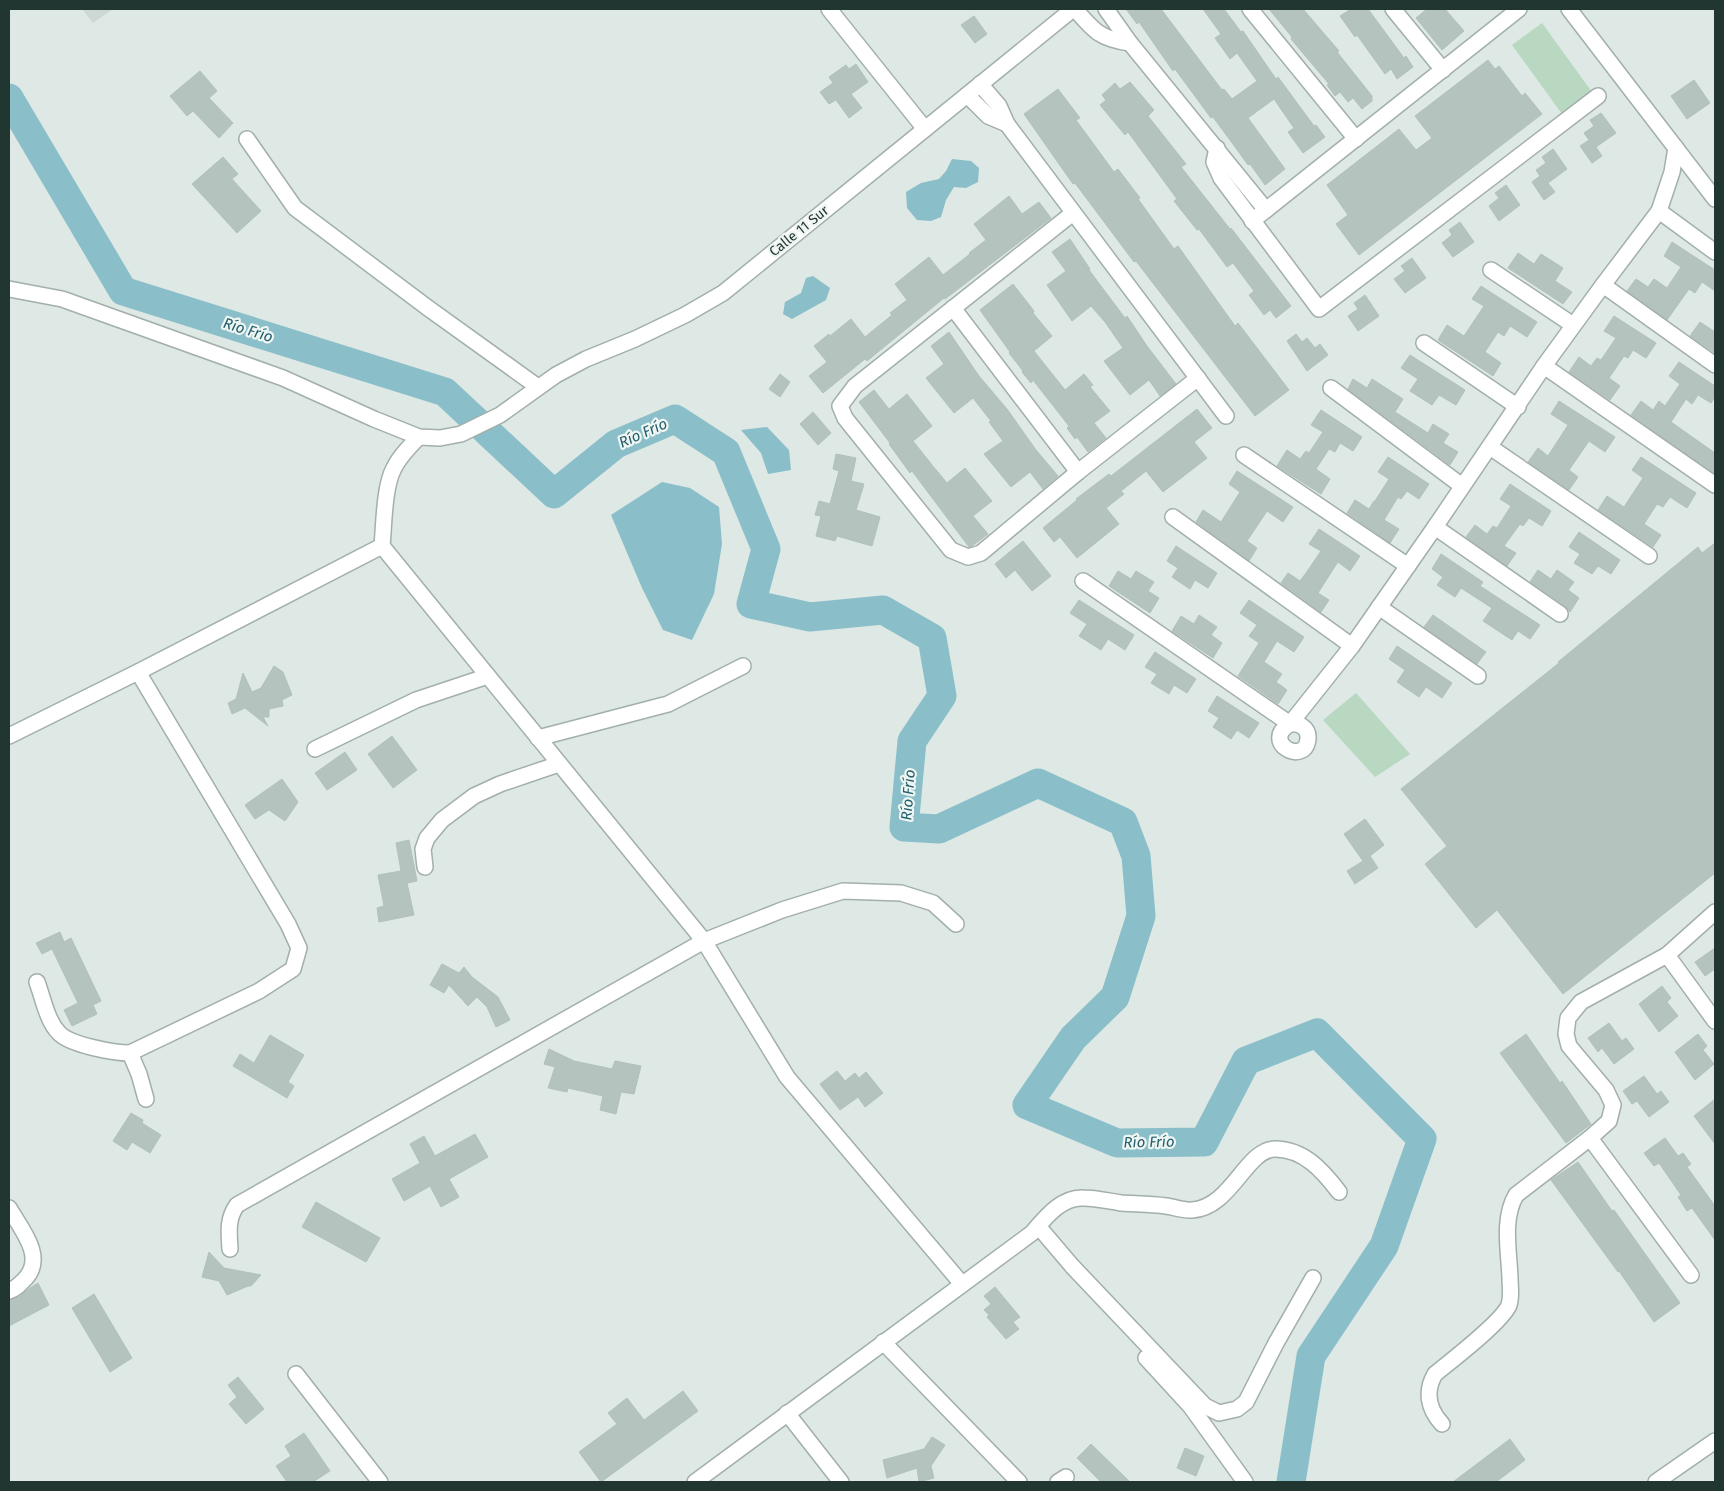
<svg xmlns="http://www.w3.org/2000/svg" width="1724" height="1491" font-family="'Fira Sans',sans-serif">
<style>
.built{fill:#cdd8d3}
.green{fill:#b8d8c2}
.water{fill:#8abfca}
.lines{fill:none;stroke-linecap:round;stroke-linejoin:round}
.river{stroke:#8abfca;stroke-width:29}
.building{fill:#b4c3bd;stroke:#b1c1bb}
.minor-casing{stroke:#a2afab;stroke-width:18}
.minor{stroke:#fff;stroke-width:15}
.labels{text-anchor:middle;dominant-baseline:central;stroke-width:4.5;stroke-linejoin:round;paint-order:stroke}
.street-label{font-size:14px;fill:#213631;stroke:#eef5f2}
.water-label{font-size:15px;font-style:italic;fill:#215e6c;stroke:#eef5f2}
</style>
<rect width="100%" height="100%" fill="#dee8e4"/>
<path class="built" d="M82,9h31l-20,14z"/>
<g class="green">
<path d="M1542,23l50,69 -30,22 -50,-69z"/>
<path d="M1356,693l54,61 -35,23 -52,-57z"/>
</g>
<g class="water">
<path d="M952,159l19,2 8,7 -1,14 -12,6 -12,-1 -8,13 -5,17 -10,4 -14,-1 -10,-12 -1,-16 15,-9 18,-4 7,-8z"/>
<path d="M813,276l17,12 -4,12 -34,19 -9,-5 2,-12 16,-9 5,-15z"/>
<path d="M767,427l22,23 2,20 -23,4 -7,-21 -20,-23z"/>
<path d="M662,482l28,6 29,19 3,37 -8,50 -22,46 -29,-10 -21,-42 -31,-73z"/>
</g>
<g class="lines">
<path class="river" d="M9,98l114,193 322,101 109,102 62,-50 59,-25 51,33 40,97 -15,55 59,13 73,-7 49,28 10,58 -30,45 -8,86 35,2 99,-46 85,39 13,34 5,60 -26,81 -42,41 -46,67 90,38 87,-1 42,-81 71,-28 105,106 -38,107 -73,110 -20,126"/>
</g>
<g class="building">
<path d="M1126,9h35l61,81 2,-1 8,10 25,-18 -20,-28 -7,6 -15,-21 6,-4 -18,-25h21l17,23 2,-1 33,48 2,-2 36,49 2,-1 9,12 -22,16 -15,-21 6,-4 -20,-29 -26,19 37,51 -20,16 -15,-21 -2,1 -10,-14 -25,-34 -2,1 -36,-49 -2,2 -34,-49 -2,2z"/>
<path d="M1269,9h34l36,42 -2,1 35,44v5l-10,8 -9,-11 -5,4 -8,-10 -5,4 -8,-11 2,-1 -38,-45 1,-2z"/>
<path d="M1351,9h17l36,49 2,-2 7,11 -16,12 -6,-10 -6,5 -28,-39 -2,2 -15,-21z"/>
<path d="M1427,9h18l19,22 -22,19 -26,-32z"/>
<path d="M974,16l13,18 -12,9 -14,-18z"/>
<path d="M1488,60l7,9 4,-3 23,30 3,-3 17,21 -183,141 -23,-31 12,-9 -21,-30 72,-56 17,21 16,-12 -17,-22z"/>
<path d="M856,64l12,18 -17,12 11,14 -13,10 -13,-18 -7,4 -9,-12 13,-9 -4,-6 17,-12 3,4z"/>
<path d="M200,71l17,20 -8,7 24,25 -14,15 -26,-27 -6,5 -17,-20z"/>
<path d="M1694,80l16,23 -23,16 -16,-23z"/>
<path d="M1130,82l24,28 -6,6 38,48 -5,3 49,62 1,-1 60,78 -15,12 -6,-8 -6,5 -15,-20 5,-4 -21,-28 -6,4 -28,-38 -2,1 -23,-29 3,-2 -49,-67 -3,3 -25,-30 6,-5 -4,-5 13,-12 5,6z"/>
<path d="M1058,89l22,29 -4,2 38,52 4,-3 22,29 -2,1 36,50 4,-3 57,80 3,-3 51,67 -34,26 -119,-155 -2,1 -59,-79 -2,1 -49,-70z"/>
<path d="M1601,113l15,20 -20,14 6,9 -10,7 -12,-17 9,-6 -5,-7 10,-7 -4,-6z"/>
<path d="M1553,149l14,20 -19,14 7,9 -11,8 -12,-18 8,-6 -4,-6 10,-7 -4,-6z"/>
<path d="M223,157l15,17 -6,5 29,32 -24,22 -45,-49z"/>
<path d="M1506,185l14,20 -21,16 -10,-15 10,-8 -4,-5z"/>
<path d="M1009,196l13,18 17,-12 12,16 -106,81 -1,-1 -77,63 -2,-2 -42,34 -14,-17 18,-14 -13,-16 15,-12 1,2 21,-17 14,18 27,-22 -2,-2 17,-13 -12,-16 34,-27 14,18 27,-21 -1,-1 17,-13 -12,-16z"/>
<path d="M1460,222l14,20 -21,15 -11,-14 10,-8 -3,-5z"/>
<path d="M1070,239l20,30 -1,1 36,48 2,-2 20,30 29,38 -16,12 -11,-16 -19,15 -26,-34 19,-13 -18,-26 -14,-16 -19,15 -25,-36 19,-14 -14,-19z"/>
<path d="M1672,242l43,28v21l-13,-9 -7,11 -6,-4 -22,31 -40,-29 9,-12 12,8 6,-8 13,9 14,-21 -17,-11z"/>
<path d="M1518,253l16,11 7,-10 22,14 -8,13 17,11 -9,12 -55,-36z"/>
<path d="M1412,258l14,20 -21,15 -11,-14 11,-8 -4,-5z"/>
<path d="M1013,284l21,27 -1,2 19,23 -18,15 31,39 19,-16 9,11 -3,2 20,24 -16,12 12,15 -18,14 -11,-15 -2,2 -8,-11 2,-2 -36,-46 -2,3 -9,-11 1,-1 -14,-18 1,-1 -30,-42z"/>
<path d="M1481,286l56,36 -10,15 -17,-11 -6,10 -6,-4 -13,20 16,11 -8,13 -55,-36 9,-15 17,11 20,-30 -12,-7z"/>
<path d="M1365,295l14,21 -21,15 -10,-15 10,-7 -4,-6z"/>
<path d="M1614,316l42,27 -10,15 -13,-8 -5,8 -4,-2 -15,22 11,8 -10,14 -41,-28 10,-15 12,9 6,-8 4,2 15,-22 -12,-7z"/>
<path d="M1700,322l15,10v21l-25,-17z"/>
<path d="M949,332l30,44 28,33 29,41 22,26 -15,13 -13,-17 -19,15 -27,-33 19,-13 -14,-19 2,-1 -18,-23 -19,15 -28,-35 18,-14 -13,-18z"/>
<path d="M1296,334l6,8 5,-4 8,10 5,-4 8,11 -21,16 -20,-30z"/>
<path d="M1410,355l55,35 -9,15 -17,-10 -7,10 -22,-14 8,-12 -17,-11z"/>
<path d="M1679,362l36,24v10l-4,7 -13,-8 -6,9 -6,-5 -15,23 44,31v21l-84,-59 10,-14 12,9 6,-9 6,5 15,-22 -11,-8z"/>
<path d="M780,374l10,8 -10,15 -11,-8z"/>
<path d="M1353,379l14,9 5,-9 31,20 -8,13 33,21 5,-9 16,10 -6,9 15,9 -8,13 -102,-76z"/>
<path d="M874,390l15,19 18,-15 25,32 -19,15 19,24 15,18 18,-15 27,33 -19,15 15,18 -16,12 -3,1 -57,-76 -2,2 -21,-29 1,-1 -31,-41z"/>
<path d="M1559,401l56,36 -10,15 -16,-11 -20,29 9,7 -9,13 -41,-28 10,-14 10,8 20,-31 -17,-11z"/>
<path d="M1197,409l15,19 -18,14 13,16 -44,34 -17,-21 -25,20 3,3 -18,14 13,16 -42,34 -17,-21 -6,5 -11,-14 34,-28 -1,-1 33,-25 2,2z"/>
<path d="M1321,410l41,27 -9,14 -13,-8 -5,9 -6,-3 -13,20 14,10 -9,15 -44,-28 10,-16 13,9 6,-8 3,2 14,-21 -12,-7z"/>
<path d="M813,412l18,21 -13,12 -18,-21z"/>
<path d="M836,454l20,4 -5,23 13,3 -8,26 24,7 -8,29 -35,-10 -2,5 -19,-5 5,-20 -6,-1 4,-14 11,3 9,-33 -6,-2z"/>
<path d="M1388,457l41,27 -10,15 -12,-8 -6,8 -3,-2 -14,23 15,9 -9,14 -43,-30 8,-13 14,9 5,-8h1l14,-22 -11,-7z"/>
<path d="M1641,457l55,36 -9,15 -17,-11 -7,10 -6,-3 -13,20 17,11 -8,12 -55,-37 9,-14 17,11 19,-29 -11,-8z"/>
<path d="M1237,471l56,36 -10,15 -16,-11 -20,30 10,7 -8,13 -53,-39 7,-12 18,12 19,-30 -11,-8z"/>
<path d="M1510,484l41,27 -9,15 -13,-8 -6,8 -3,-2 -16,22 12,7 -9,13 -41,-29 9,-12 12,9 6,-8 4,2 14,-22 -11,-7z"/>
<path d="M1319,529l41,27 -10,15 -12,-9 -6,9 -14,22 11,7 -8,12 -40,-29 7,-10 12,8 6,-8 15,-22 -12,-7z"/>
<path d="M1579,532l41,28 -9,14 -13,-8 -6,8 -18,-11 6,-9 -11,-7z"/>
<path d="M1023,541l28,35 -19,15 -17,-21 -9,8 -11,-14z"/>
<path d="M1715,543v330l-152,121 -66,-84 -21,18 -51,-64 22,-18 -46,-57 158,-126 -1,-1 140,-115 4,6z"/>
<path d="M1176,546l41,27 -9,15 -13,-8 -5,9 -18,-12 6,-9 -11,-7z"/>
<path d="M1441,554l42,28 -3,4 60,39 -10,14 -12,-8 -6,9 -29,-19 9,-13 -31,-20 -6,9 -18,-12 6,-8 -11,-8z"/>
<path d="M1538,570l13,9 6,-9 17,12 -6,8 11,8 -9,14 -5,-6 -35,-24z"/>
<path d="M1118,571l13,8 5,-8 18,11 -6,9 11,7 -9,15 -41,-27z"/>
<path d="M1079,600l55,35 -9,15 -17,-11 -7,11 -22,-14 8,-12 -17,-11z"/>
<path d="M1249,600l55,37 -10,15 -17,-11 -13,21 18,12 -6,8 11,8 -9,14 -40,-28 21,-33 -10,-7 8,-11 -17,-12z"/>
<path d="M1199,615l18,12 -6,8 11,8 -9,15 -41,-27 9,-15 13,8z"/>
<path d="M1433,615l53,37 -9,12 -53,-37z"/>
<path d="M1397,646l55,37 -10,15 -16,-11 -7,10 -22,-15 8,-12 -16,-11z"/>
<path d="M1155,652l41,27 -9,14 -13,-8 -5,9 -18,-11 6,-9 -12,-7z"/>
<path d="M274,666l9,6 9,23 -10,5 1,6 -14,3v8h-6l5,9 -23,-18 -13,6 -4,-11 8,-4 7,-26 9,19 9,-4z"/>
<path d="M1217,696l42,27 -10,15 -12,-8 -6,9 -18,-12 6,-9 -11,-7z"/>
<path d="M392,736l25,34 -24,18 -25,-34z"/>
<path d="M345,752l12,18 -30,20 -12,-17z"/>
<path d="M282,779l16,23 -13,19 -16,-11 -14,9 -10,-14z"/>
<path d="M1365,819l19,26 -14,11 8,12 -23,16 -8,-13 16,-10 -19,-27z"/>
<path d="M409,840l8,41 -10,2 7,32 -35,7 -2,-14 7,-2 -6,-31 23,-4 -5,-28z"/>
<path d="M60,932l4,10 7,-4 30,63 -8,4 4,9 -25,12 -8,-16 14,-7 -26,-54 -10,5 -6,-11z"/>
<path d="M1715,948v21l-10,7 -10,-14z"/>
<path d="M442,964l17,9 5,-6 8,10 26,20 12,23 -14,7 -9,-20 -10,-10 -9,9 -19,-21 -5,8 -14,-8z"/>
<path d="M1662,986l9,12 -4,4 11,14 -19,16 -20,-28z"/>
<path d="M1609,1023l13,18 4,-3 8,11 -20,15 -12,-16 -4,4 -10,-14z"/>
<path d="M1526,1034l34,49 2,-2 29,43 -25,19 -66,-90z"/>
<path d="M1698,1034l9,12 -4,4 11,14 -19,16 -20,-28z"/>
<path d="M270,1035l34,20 -16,27 6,4 -7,12 -54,-32 7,-12 14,9z"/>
<path d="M549,1049l25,12 38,8 3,-8 26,5 -7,28 -13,-2 -5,22 -16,-4 3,-14 -35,-8 -1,4 -19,-4 7,-21 -11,-3z"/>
<path d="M837,1071l8,10 10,-8 4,5 7,-6 17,21 -18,14 -7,-10 -18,13 -20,-26z"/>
<path d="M1644,1076l13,18 4,-3 8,11 -20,15 -12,-16 -5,3 -9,-13z"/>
<path d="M1715,1099v45l-21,-28z"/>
<path d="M131,1113l12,7 -1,3 19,12 -11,18 -18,-11 -5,8 -14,-9z"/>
<path d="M475,1134l13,23 -39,22 10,18 -18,10 -11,-21 -26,15 -12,-22 28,-16 -10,-19 14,-8 11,20z"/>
<path d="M1665,1138l13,18 5,-3 8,11 -4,3 28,39v34l-23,-32 -5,3 -9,-14 3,-2 -22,-32 -5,3 -10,-13z"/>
<path d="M1578,1162l34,49 2,-1 66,93 -26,19 -35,-51 -1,1 -67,-92z"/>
<path d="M316,1202l64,36 -14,24 -64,-35z"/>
<path d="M209,1252l15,16 37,7 -10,11h-3l-21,9 -8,-14 -17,-4z"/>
<path d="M38,1283l11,22 -40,21v-26l10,-3 11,-9z"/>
<path d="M995,1287l25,30 -7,5 6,7 -13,10 -19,-22 2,-2 -5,-5 7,-6 -7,-8z"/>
<path d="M94,1294l38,64 -22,14 -38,-64z"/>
<path d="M238,1377l26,32 -18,15 -17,-20 8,-7 -9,-12z"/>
<path d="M683,1391l15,20 -97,71 -22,-30 38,-28 -9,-11 19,-15 17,22z"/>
<path d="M304,1433l26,38 -17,11h-26l-11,-16 15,-10 -6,-10z"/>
<path d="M932,1437l13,8 -14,21 3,12 -15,4 -2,-14 -30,10 -4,-18 41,-11z"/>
<path d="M1510,1439l15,21 -29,22h-43z"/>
<path d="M1091,1444l39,38h-29l-24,-24z"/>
<path d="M1185,1448l19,8 -8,20 -19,-8z"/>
</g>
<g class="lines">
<g class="minor-casing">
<g id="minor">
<path d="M829,9l96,120"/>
<path d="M1075,9c19,22 25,30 55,34"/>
<path d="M1106,9l24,34 136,167"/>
<path d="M1250,9l106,130"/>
<path d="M1393,9l50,61"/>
<path d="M1569,9l146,190"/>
<path d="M980,84l19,22 8,18 219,292"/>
<path d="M967,95l21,21 19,8"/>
<path d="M247,139l48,69 133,100 110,79"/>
<path d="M1217,148l-3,14 7,16 98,131 279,-213"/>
<path d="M1659,211l56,41"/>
<path d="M1073,213l-218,173 -15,20 5,12 106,132 17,7 13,-4 97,-81 120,-94"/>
<path d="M1252,221l267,-212"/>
<path d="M1491,270l82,55"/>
<path d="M1603,285l112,80"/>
<path d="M9,289l53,10 221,79 91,41 45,18 21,1 21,-4 39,-19 56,-40 30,-16 49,-20 50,-24 38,-22 350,-284"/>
<path d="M953,308l125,164"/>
<path d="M1424,343l94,64"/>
<path d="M1544,366l171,119"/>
<path d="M1331,388l131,98"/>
<path d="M419,437c-9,9 -19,19 -25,31 -10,18 -10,57 -12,78l322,395 78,-31 61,-19 58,2 32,10 23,21"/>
<path d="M1490,447l159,109"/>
<path d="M1244,455l164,111"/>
<path d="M1173,517l179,129"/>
<path d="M1435,527l125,87"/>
<path d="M1083,581l207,143c10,-1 19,4 18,15 -3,28 -48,3 -18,-15l62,-78 83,-119 109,-161 59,-81 56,-74 13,-39 4,-24"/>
<path d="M1379,607l99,69"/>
<path d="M9,736l129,-64 244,-126"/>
<path d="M538,738l130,-34 75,-38"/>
<path d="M315,749l101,-49 72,-24"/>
<path d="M425,867l-2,-18 4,-11 15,-18 32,-24 26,-12 59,-20"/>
<path d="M1667,955l48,66"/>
<path d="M37,982c6,16 10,39 22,51 11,12 55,20 71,20l129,-62 34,-22 6,-21 -11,-24 -150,-252"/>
<path d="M130,1053l9,21 7,25"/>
<path d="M1590,1138l101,137"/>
<path d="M9,1208c12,21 37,49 16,71 -6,6 -9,10 -16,12"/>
<path d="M1038,1226l34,40 133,140 14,7 18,-4 9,-7 30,-59 37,-65"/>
<path d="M230,1249c-1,-17 -3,-30 7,-44l467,-264 83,136 175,207"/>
<path d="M883,1342l136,140"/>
<path d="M1146,1358l45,49 54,75"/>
<path d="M296,1374l84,108"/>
<path d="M787,1413l54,69"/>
<path d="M1442,1424c-14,-15 -17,-33 -7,-50 17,-14 67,-52 74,-69 3,-9 1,-17 1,-27 -1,-27 -8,-59 6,-83l74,-57 19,-17 4,-16 -7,-15 -37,-44 -3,-12 2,-16 13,-16 86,-47 48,-43"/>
<path d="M695,1482l337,-249c13,-15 29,-36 51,-35 13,0 25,3 38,5 15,1 30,1 45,3 8,1 18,5 26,4 39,-2 54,-61 83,-61 29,0 48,22 64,43"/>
<path d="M1058,1482l8,-5"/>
<path d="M1656,1482l59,-41"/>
</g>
</g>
<use href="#minor" class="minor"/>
</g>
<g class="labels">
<g class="street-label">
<text transform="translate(799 231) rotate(-39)">Calle 11 Sur</text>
</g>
<g class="water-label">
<text transform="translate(248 330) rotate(17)">Río Frío</text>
<text transform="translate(643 433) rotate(-24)">Río Frío</text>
<text transform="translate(908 795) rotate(-86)">Río Frío</text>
<text transform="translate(1149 1142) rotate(-1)">Río Frío</text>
</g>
</g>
<rect width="1724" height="1491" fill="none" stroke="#213631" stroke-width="20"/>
</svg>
